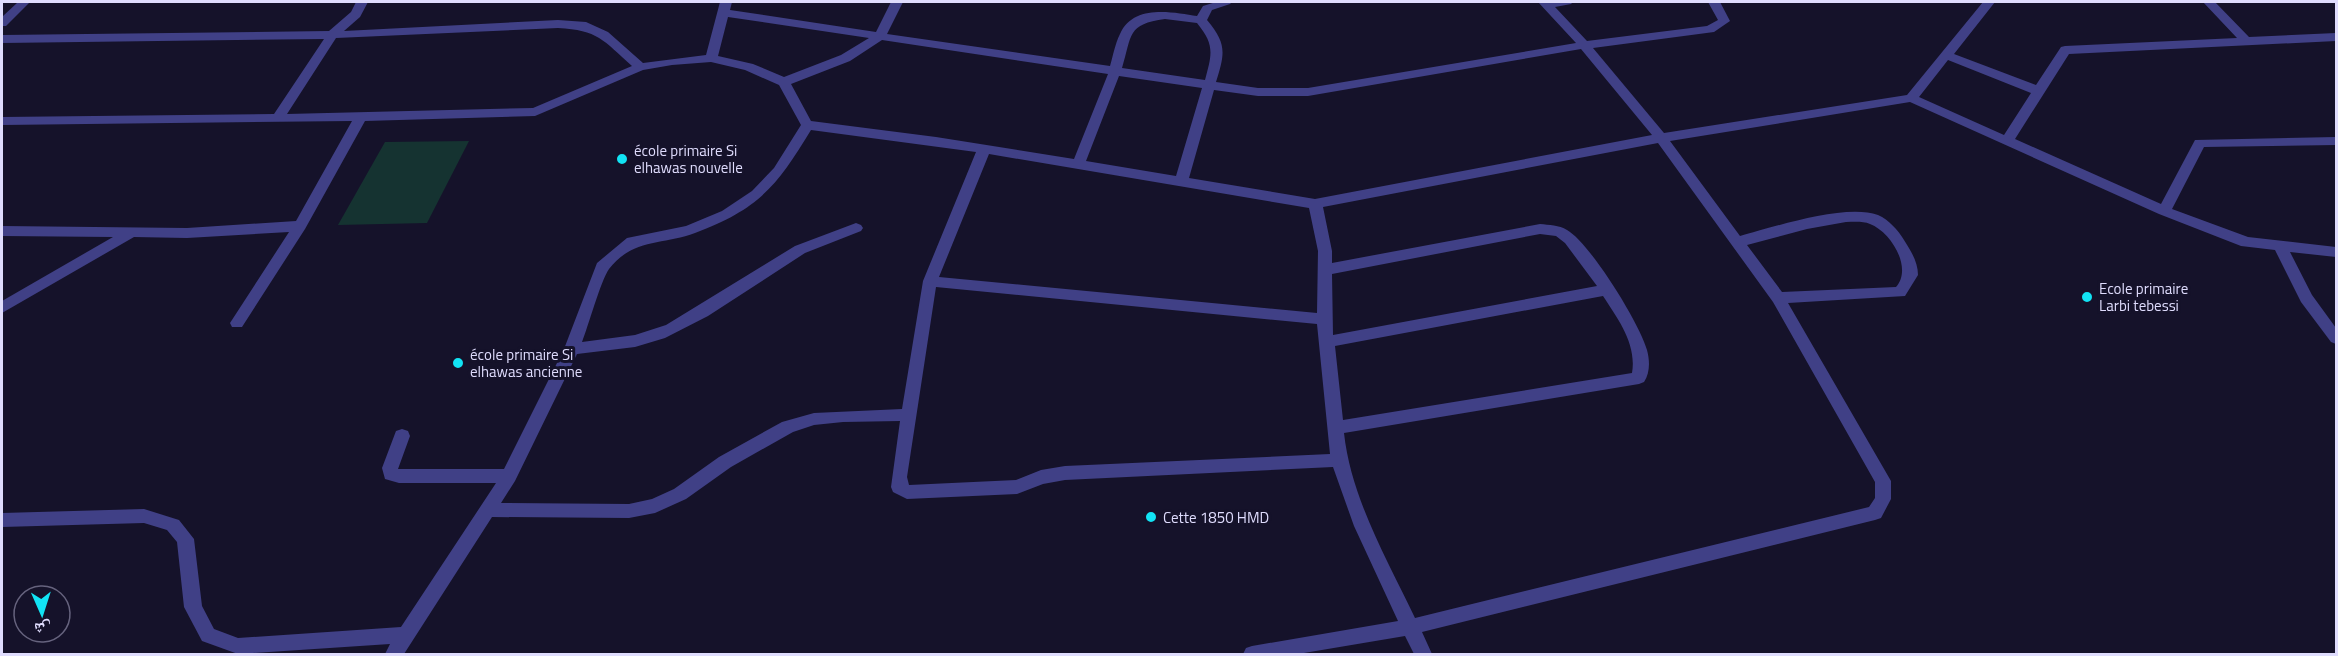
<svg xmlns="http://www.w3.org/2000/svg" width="2338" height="656" font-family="'Titillium Web','Noto Naskh Arabic',sans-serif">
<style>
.green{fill:#153331}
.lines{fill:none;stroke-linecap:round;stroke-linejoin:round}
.minor{fill:#404086;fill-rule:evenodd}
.tertiary{fill:#404086;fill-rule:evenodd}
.poi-dot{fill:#12e3f4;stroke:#15122a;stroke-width:2}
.labels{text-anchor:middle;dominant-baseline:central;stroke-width:6;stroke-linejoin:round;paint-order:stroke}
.poi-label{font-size:15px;fill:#dfdcfd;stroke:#15122a;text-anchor:start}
</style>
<rect width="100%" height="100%" fill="#15122a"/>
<path class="green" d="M469,141l-42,82 -89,2 47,-83z"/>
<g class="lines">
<path class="minor" d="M356,2h12l-8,15 -16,14 214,-11 28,2 22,10 35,31 63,-8 14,-53h12l-2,8 146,22 15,-30h12l-16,32 223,32c3,-10 5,-22 10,-32 13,-30 52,-22 77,-18l6,-10 13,-4h16l-2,2 -18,6 -5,10c20,24 18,33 9,62l42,6h50l268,-45 -38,-41h35l-2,2 -16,3 32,34 120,-15 11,-6 -10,-18h12l10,19 -16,11 -121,16 71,85 243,-38 76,-93h12l-41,52 82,31 25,-38 4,-1 172,-8 -34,-36h12l34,35 87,-4v8l-267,13 -54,85 146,65 34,-64 141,-3v8l-132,2 -32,62 76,28 88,10v10l-46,-5 22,43 24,33v16l-5,-2 -30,-40 -26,-52 -34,-4 -82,-32 -249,-112 -240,39 70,95c34,-9 105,-33 138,-21 11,5 20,15 26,25 7,11 14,22 14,35l-13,21 -117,7 103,178v18l-10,19 -6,2 -453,112 10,22h-18l-9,-18 -107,18h-55l3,-6 6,-2 146,-25 -44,-95 -21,-59 -268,13 -22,4 -26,10 -110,5 -14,-7 -2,-5 9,-66 -57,1 -29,3 -21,7 -62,35 -45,32 -31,14 -26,5 -137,-1 -88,137h-19l5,-10 -152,10 -36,-13 -18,-34 -7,-65 -10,-12 -23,-7 -142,4v-14l142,-4 35,11 15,19 8,67 12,23 24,9 163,-11 95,-144h-97l-14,-4 -3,-11 14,-37 6,-2 6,2 2,5 -12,33h106l60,-120 33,-86 30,-25 59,-12 36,-15 30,-20 22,-23 27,-43 -22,-40 -34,-15 -34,-8 -39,3 -29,5 -108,46 -170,5 -60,108 -63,98h-10l-2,-4 59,-91 -102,6 -53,-1 -132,76v-12l111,-64 -111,-1v-10l185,2 109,-7 56,-100 -350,4v-8l272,-3 50,-75 -322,4v-8l327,-4 22,-19zM728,17l141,21 -28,17 -57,22 -31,-13 -35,-8zM1165,19l32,4c18,22 15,31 8,57l-83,-12c10,-33 5,-44 43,-49zM558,28c40,2 45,12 74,38l-99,42 -246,6 49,-76zM882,40l226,34 -34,85 -138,-22 -125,-16 -20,-37 59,-23zM1581,49l71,86 -337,64 -126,-21 25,-88 44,6h50zM1948,60l83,33 -27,42 -85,-38zM1119,76l83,12 -26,88 -90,-15zM811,130l165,22 -53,129 -21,128 -88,4 -32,9 -63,35 -45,32 -22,10 -23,5 -128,-1 14,-22 62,-127 58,-7 30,-9 43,-22 97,-63 56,-22 2,-3 -2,-3 -5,-2 -61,23 -129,79 -31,10 -53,7c6,-15 19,-62 27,-73 24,-31 54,-24 86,-36 64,-24 82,-47 116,-103zM1658,143l115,159 102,180v16l-6,9 -454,111c-28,-59 -64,-120 -71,-185l295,-49 5,-2c6,-9 6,-21 3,-32 -7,-26 -57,-107 -80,-120 -8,-5 -18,-5 -27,-6l-208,39v-12l-9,-44zM989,154l320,54 9,43 -1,62 -378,-36zM1846,222c8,0 17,-1 24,2 21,8 43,44 26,63l-114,5 -35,-47 60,-16zM1540,234l16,2 9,7 32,43 -264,49 -1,-61zM936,287l381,37 13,130 -265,12 -24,4 -25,10 -107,5 -2,-8zM1603,296c15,23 34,48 29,77l-289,47 -8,-74z"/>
<path class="tertiary" d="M18,2h12l-24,24h-4v-9z"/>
</g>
<g class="poi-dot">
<circle cx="622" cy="159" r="6"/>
<circle cx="2087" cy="297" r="6"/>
<circle cx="458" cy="363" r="6"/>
<circle cx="1151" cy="517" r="6"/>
</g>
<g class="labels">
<g class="poi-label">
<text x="634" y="150">école primaire Si<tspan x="634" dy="17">elhawas nouvelle</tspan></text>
<text x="2099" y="288">Ecole primaire<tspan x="2099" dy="17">Larbi tebessi</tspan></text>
<text x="470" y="354">école primaire Si<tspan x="470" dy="17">elhawas ancienne</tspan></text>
<text x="1163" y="517">Cette 1850 HMD</text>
</g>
</g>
<rect width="2338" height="656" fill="none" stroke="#dfdcfd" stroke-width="6"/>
<g transform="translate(42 614) rotate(177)"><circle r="28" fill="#15122a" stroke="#66637e" stroke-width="1.5"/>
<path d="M0-4.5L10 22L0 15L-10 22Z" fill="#12e3f4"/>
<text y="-9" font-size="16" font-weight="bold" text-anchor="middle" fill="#dfdcfd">ش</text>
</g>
</svg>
